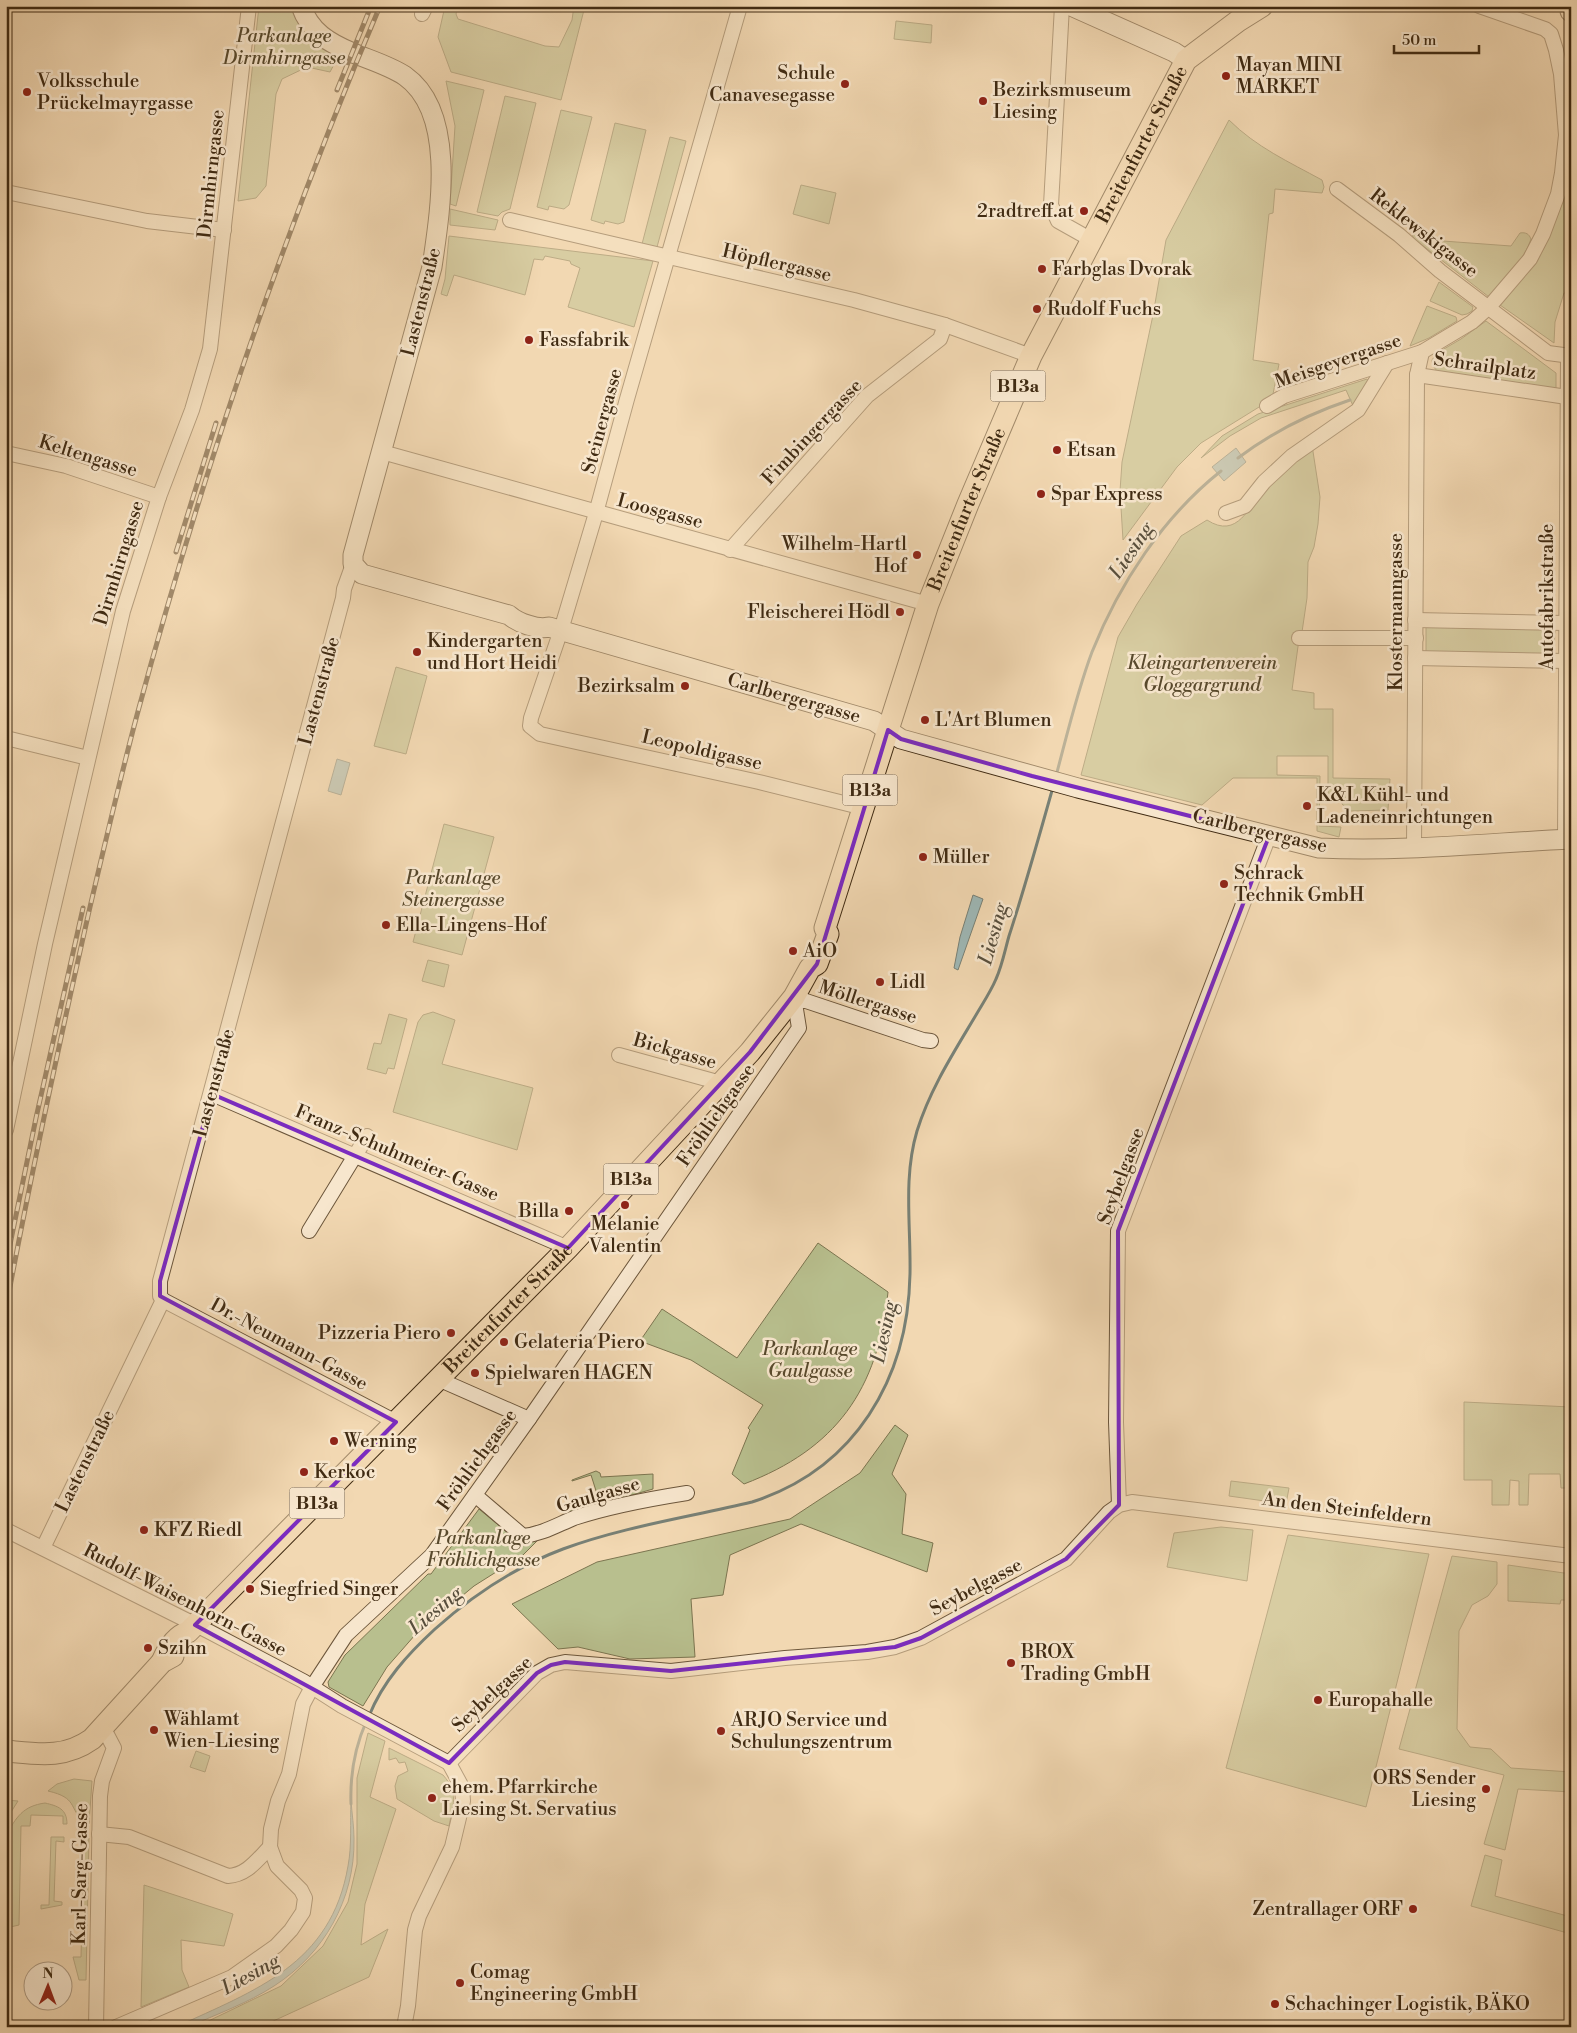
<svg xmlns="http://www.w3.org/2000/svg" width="1577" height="2033" font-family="'Libre Bodoni',serif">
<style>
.green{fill:#b8bf8e;stroke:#7c7550}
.water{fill:#9eb8b6;stroke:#788075}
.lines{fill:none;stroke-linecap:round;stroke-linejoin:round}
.stream{stroke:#788075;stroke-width:3}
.street-casing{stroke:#6c563b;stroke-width:16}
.secondary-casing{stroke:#402b13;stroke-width:21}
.primary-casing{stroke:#402b13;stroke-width:23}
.street{stroke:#f7e6cd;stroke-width:14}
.secondary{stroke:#f7e6cd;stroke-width:19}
.primary{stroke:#f2d8b2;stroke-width:21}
.rail-casing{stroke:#402b13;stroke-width:5}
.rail{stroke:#f7e6cd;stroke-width:3;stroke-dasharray:9;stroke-linecap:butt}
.marked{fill:none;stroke:#7b2cbf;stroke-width:4;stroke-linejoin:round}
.poi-dot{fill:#8f2418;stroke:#f7e6cd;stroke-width:2}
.labels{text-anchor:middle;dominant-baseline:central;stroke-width:5;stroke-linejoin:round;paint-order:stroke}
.shield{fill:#f7e6cd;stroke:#77634b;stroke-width:1}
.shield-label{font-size:18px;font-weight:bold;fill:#402b13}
.park-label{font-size:19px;font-style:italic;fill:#58492c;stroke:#f7e6cd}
.poi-label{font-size:19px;fill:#402b13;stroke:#f7e6cd;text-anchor:start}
.street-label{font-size:19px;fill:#402b13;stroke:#f7e6cd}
.water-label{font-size:20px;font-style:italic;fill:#584e3c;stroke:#f7e6cd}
</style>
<rect width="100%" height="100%" fill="#f2d8b2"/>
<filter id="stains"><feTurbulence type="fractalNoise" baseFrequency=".004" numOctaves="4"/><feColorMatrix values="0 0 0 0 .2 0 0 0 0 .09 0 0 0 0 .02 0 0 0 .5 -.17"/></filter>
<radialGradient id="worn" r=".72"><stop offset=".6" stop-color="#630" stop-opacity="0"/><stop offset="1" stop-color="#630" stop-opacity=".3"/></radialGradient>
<g class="green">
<path d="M259,6h35l13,25 14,17 15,6 1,5 -7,13 -23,-5 -25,12 -6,15 -10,92 -10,12 -18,3z"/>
<path d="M445,6h13l-2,8 2,5 87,27 14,1 13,-27 2,-14h11l-24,94 -110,-28 -13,-35z"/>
<path d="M896,21l36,4 -1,18 -37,-4z"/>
<path d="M1568,71l3,4v218h-7l-9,29 -1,21 -54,-38 36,-45 18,-39 15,-139z"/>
<path d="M446,81l38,9 -28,116 -6,-2 5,-78z"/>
<path d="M505,96l31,7 -26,106 -8,3 -4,4 -21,-4z"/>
<path d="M561,110l31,7 -23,88 -5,4 -15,-3 -1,4 -11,-3z"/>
<path d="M1229,120c27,27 60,42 93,60l2,7 -2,6 -47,-4 -2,24 -4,1 -16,146 26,4 -7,35 -71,44 -24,24 -54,73 -3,-49 2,-29 31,-147 13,-75z"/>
<path d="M615,123l31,7 -22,92 -6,2 -13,-3 -1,3 -13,-4z"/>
<path d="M670,137l16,4 -29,106 -15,-3z"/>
<path d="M801,185l35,8 -7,31 -36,-10z"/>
<path d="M450,209l48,11 -3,10 -45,-5z"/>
<path d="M1418,227c10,2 15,11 25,14l68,5 9,-13c6,-1 9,1 11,6 -7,22 -27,41 -42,58l-76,-59 -1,-8z"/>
<path d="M449,236l204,25 -19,66 -66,-20 12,-39 -9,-4 -1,-3 -25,-5 -2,4 -9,-1 -9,36 -71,-20 -7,21 -6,-2 4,-15z"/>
<path d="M1439,282l34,25 -1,4 -5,3 -5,1 -32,-14z"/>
<path d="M1427,306l29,11 1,4 -28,17 -19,8z"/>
<path d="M1486,321l70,52v16l-119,-18 -4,-5 -1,-6 5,-7 24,-14z"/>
<path d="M1367,379l3,5 -16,24 -8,-18 -85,28 -31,18 -29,22 21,-22 36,-22z"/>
<path d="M1312,445l8,52 -2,27 -4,23 -6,15 -1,36 -5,34h-2l-8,58 22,3v16h19v69l57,1 -2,31 -38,1 -8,-7v-8h-14v-40h-51v19l43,1 -1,50 22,1 -2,10 -22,-6v-53h-84l-31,27 -121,-30 37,-138 19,-33 44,-68 26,-16c31,20 42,-14 58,-33 13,-16 32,-28 47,-42z"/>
<path d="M1426,627l129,2 -1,25 -128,-2z"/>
<path d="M396,667l31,9 -21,78 -32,-8z"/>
<path d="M444,824l50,13 -32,118 -49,-13z"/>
<path d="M428,960l21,5 -5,22 -22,-6z"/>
<path d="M433,1012l22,8 -13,44 91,24 -16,62 -124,-38 25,-90 5,-7z"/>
<path d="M389,1014l18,5 -13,50 -6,-1 -2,6 -19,-5 7,-26 7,1z"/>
<path d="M818,1243l70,49c-10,98 -52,157 -144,192l-12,-10 18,-44 -2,-2 15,-23 -72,-45 -51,-19 22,-32 75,49z"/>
<path d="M1464,1402l107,5v81h-10l-1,-14h-31l-1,31h-9v-24l-9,-1 -1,25h-17v-25h-28z"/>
<path d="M895,1425l13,10 -16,39 14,20 -4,40 31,9 -6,29 -126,-48 -71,31 -7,40 -32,4 4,58 -65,2 -52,-12 -20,2 -46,-45 85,-42 193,-43 70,-46z"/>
<path d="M596,1471l4,2 1,4 52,-3v15l-84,24 -1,-4 10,-2 -1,-3 21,-7 -7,-22 -19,6v-1z"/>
<path d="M1231,1481l58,7 -3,16 -57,-8z"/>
<path d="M479,1509l41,34 22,-7 -19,19 -49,31 -59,49 -28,32 -24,39 -34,-19 -1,-5 17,-27 83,-81h3z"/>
<path d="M1221,1527l32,3 -6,51 -80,-14 7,-34z"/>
<path d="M1288,1535l141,19 -63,253 -140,-39z"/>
<path d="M1452,1556l45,6v22l-9,12 -16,9 -13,26 -2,98 13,18 21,2 20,19 60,4v20l-53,-3 -13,61 -21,-6 20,-69 -105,-26z"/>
<path d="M1508,1565l63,9v26h-10l-1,4 -52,-3z"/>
<path d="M368,1733l17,8 -15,56 26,12 -31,95 -4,41 27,-16 -19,48 -100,46v4h-73l85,-41 42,-40 25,-44 9,-38v-86z"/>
<path d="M389,1748l54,27c16,18 10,30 6,51l-15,-5 -37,-22 -2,-13 3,-10 10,-5 -3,-9 -6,1 -3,-5 -7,2z"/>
<path d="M196,1751l14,5 -5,16 -15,-5z"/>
<path d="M74,1779l18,2 -3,43h-4c-17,-17 -7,-26 -37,-33l9,-7z"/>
<path d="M6,1800l12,1 -12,19z"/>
<path d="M45,1803c13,3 22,6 22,21h-4v-8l-32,-1 -1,11h-9l-2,99 -13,3v-92c10,-19 17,-30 39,-33z"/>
<path d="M51,1837h13v5l-8,-1 -2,60 8,1v3l-21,4v-4h8z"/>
<path d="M84,1838h5l-3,142h-7l-6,-23h8z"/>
<path d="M1485,1855l17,5 -7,36 76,21v17l-100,-28z"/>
<path d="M144,1885l89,29 -9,32 -43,-6 1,30 7,17 -48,20z"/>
</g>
<g class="water">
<path d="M1236,448l10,14 -22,19 -12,-14z"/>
<path d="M337,759l13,4 -9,32 -13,-4z"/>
<path d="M973,895l10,4 -25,71 -4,-2 6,-31z"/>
<path d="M351,1801c1,13 3,26 3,38 1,60 -30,115 -80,147 -26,17 -57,28 -86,41h-12c79,-37 155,-62 172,-161 4,-21 2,-43 3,-65z"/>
</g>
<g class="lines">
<g class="stream">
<path d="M1238,458c33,-25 73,-45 112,-58"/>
<path d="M1056,776c11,-41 21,-84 36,-124 27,-68 71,-135 129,-181"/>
<path d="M369,1716c14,-35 39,-62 66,-87 38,-34 80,-62 128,-80 59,-22 127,-32 189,-47 103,-33 156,-123 158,-228 1,-48 -7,-96 7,-143 13,-42 37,-79 59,-116 7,-12 15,-24 20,-36 6,-13 9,-29 13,-43 16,-49 30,-99 44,-149"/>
<path d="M351,1804c-1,-28 4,-57 15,-82"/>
</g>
<g class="street-casing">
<g id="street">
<path d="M740,6l-113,393 -31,114 -35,117 -30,88 -1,8 10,8 219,48 105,26"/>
<path d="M1062,6l-11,199 7,16 32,18"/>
<path d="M422,14l4,-8"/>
<path d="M1337,189l62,46 41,36 108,82 23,3"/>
<path d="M6,192l141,29 77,9"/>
<path d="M510,220l344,80 91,25 86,31"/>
<path d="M1417,375l150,22"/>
<path d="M1267,406l17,-10 138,-44 50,-30 17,-15 41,-48 13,-25 15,-40 4,-21 4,-38 -5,-61 -5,-24 -5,-16 -6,-5 -66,-23"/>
<path d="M382,452l546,152"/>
<path d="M6,453l60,13 93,31"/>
<path d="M1226,513l19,-7 19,-24 28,-26 66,-46 29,-47"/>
<path d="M730,550l137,-154 73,-57 5,-14"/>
<path d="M1415,620l150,3"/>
<path d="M1299,638h117"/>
<path d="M1415,658l150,3"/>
<path d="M6,738l82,20"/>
<path d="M1565,839l3,-483"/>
<path d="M1414,848l3,-473 5,-23"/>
<path d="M619,1055l102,28"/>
<path d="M212,1094l356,154"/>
<path d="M6,1130l39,-186 78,-333 36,-114 33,-87 18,-61 39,-343"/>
<path d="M309,1231l58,-95"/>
<path d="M163,1300l-3,-4v-15l183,-683 1,-9 9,-25"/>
<path d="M163,1300l233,122"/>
<path d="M438,1379l91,40"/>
<path d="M475,1495l48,41c19,-2 34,-11 51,-18 36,-12 75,-19 113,-25"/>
<path d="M1119,1505l-3,-83 2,-191 151,-395"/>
<path d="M6,1530l202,101 95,50 39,25 107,57"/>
<path d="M43,1548l120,-248"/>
<path d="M449,1763l88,-90 14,-8 14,-3 106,9 114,-13 82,-6 28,-5 26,-9 145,-79 43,-47 10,-7 13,-3 439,54"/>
<path d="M99,1834l30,3 99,39c19,-1 29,-16 42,-29"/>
<path d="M96,2027l4,-231 2,-15 12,-33 -11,-21"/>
<path d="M116,2027l116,-50 44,-31 15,-16 12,-18 2,-14 -4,-8 -24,-24 -7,-19 1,-18 7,-28 11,-27 14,-70 9,-17 34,-52 86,-80 97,-136 270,-391 -5,-31 129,43 8,1"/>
<path d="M404,2027l4,-21 7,-76 4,-14 33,-69 11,-46 -1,-14 -13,-24"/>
</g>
</g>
<g class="secondary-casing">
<g id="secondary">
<path d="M301,6c9,26 28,37 52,47 17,7 37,13 52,23 52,37 35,136 27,191l-79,288v9l9,10 147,41c9,8 29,15 40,12l325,94 27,18 177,49 241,60c84,4 168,-5 252,-9"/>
<path d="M1071,6l103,46 12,8"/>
</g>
</g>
<g class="primary-casing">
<g id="primary">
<path d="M1570,6l1,5"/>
<path id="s1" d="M162,1662c5,-12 14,-26 26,-30l380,-384 182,-196 44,-55 16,-29 7,-4 11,-30 -3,-6 103,-324 40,-100 63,-148 155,-296 52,-39 24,-15"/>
<path d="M6,1751c32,3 58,8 86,-12l70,-77 11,-6"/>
</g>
</g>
<use href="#street" class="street"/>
<use href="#secondary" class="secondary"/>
<use href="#primary" class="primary"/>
<g class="rail-casing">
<g id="rail">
<path d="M337,90l34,-84"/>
<path d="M176,552l40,-129"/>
<path d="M6,1264l30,-146 47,-210"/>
<path d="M6,1308c25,-134 54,-268 84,-401 15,-64 30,-128 47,-192 65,-241 145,-479 243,-709"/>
</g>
</g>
<use href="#rail" class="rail"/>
</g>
<path d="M0 0H1577V2033H0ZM888,730l13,9 131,37 237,60 -151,395 1,274 -53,54 -145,79 -26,9 -224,24 -106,-9 -14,3 -14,8 -88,90 -254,-138 201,-203 -236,-126v-15l52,-187 356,154 182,-196 67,-88z" fill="#f2d8b2" fill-opacity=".55" fill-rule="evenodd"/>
<path class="marked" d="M888,730l13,9 131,37 237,60 -151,395 1,274 -53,54 -145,79 -26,9 -224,24 -106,-9 -14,3 -14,8 -88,90 -254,-138 201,-203 -236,-126v-15l52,-187 356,154 182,-196 67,-88z"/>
<g class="poi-dot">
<circle cx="1226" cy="76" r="5"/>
<circle cx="845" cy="84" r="5"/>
<circle cx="27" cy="92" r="5"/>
<circle cx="983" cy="101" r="5"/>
<circle cx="1084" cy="211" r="5"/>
<circle cx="1042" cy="269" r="5"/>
<circle cx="1037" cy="309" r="5"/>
<circle cx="529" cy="340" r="5"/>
<circle cx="1057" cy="450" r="5"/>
<circle cx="1041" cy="494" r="5"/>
<circle cx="917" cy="555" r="5"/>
<circle cx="900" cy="612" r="5"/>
<circle cx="417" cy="652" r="5"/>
<circle cx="685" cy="686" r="5"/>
<circle cx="925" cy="720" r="5"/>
<circle cx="1307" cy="806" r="5"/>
<circle cx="923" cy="857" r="5"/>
<circle cx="1224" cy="884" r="5"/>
<circle cx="386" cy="925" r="5"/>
<circle cx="793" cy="951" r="5"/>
<circle cx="880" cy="982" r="5"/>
<circle cx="625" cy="1205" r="5"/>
<circle cx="569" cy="1211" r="5"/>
<circle cx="451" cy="1333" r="5"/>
<circle cx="504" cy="1342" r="5"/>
<circle cx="475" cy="1373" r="5"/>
<circle cx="334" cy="1441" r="5"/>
<circle cx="304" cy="1472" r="5"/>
<circle cx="144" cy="1530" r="5"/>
<circle cx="250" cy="1589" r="5"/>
<circle cx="148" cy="1648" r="5"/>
<circle cx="1011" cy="1663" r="5"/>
<circle cx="1318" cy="1700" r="5"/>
<circle cx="154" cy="1730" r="5"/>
<circle cx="721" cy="1731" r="5"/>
<circle cx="1486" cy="1789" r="5"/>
<circle cx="432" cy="1798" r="5"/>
<circle cx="1413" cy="1909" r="5"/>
<circle cx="460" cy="1983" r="5"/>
<circle cx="1275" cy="2004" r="5"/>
</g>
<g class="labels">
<g class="shield">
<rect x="990.5" y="370.5" width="55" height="31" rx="4"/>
<rect x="842.5" y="774.5" width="55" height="31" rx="4"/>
<rect x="603.5" y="1163.5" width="55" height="31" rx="4"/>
<rect x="289.5" y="1487.5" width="55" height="31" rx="4"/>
</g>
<g class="shield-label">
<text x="1018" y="386">B13a</text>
<text x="870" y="790">B13a</text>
<text x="631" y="1179">B13a</text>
<text x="317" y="1503">B13a</text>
</g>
<g class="park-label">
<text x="284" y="36">Parkanlage<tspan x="284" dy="22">Dirmhirngasse</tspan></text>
<text x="1202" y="663">Kleingartenverein<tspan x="1202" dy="22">Gloggargrund</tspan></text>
<text x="453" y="878">Parkanlage<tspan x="453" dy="22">Steinergasse</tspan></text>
<text x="810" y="1349">Parkanlage<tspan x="810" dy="22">Gaulgasse</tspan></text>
<text x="483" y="1538">Parkanlage<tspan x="483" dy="22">Fröhlichgasse</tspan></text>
</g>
<g class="poi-label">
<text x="1236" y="65">Mayan MINI<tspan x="1236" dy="22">MARKET</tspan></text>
<text x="835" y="73" text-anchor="end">Schule<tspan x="835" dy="22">Canavesegasse</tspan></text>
<text x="37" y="81">Volksschule<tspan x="37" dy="22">Prückelmayrgasse</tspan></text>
<text x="993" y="90">Bezirksmuseum<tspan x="993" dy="22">Liesing</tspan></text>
<text x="1074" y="211" text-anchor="end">2radtreff.at</text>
<text x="1052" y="269">Farbglas Dvorak</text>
<text x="1047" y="309">Rudolf Fuchs</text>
<text x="539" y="340">Fassfabrik</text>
<text x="1067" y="450">Etsan</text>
<text x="1051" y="494">Spar Express</text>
<text x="907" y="544" text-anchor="end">Wilhelm-Hartl<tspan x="907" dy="22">Hof</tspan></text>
<text x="890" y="612" text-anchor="end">Fleischerei Hödl</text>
<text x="427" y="641">Kindergarten<tspan x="427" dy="22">und Hort Heidi</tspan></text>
<text x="675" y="686" text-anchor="end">Bezirksalm</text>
<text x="935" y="720">L'Art Blumen</text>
<text x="1317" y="795">K&amp;L Kühl- und<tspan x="1317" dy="22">Ladeneinrichtungen</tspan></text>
<text x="933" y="857">Müller</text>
<text x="1234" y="873">Schrack<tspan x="1234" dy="22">Technik GmbH</tspan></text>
<text x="396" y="925">Ella-Lingens-Hof</text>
<text x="803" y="951">AiO</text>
<text x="890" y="982">Lidl</text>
<text x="559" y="1211" text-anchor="end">Billa</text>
<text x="625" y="1224" text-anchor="middle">Melanie<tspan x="625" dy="22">Valentin</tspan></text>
<text x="441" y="1333" text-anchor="end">Pizzeria Piero</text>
<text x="514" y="1342">Gelateria Piero</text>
<text x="485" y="1373">Spielwaren HAGEN</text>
<text x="344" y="1441">Werning</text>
<text x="314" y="1472">Kerkoc</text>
<text x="154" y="1530">KFZ Riedl</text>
<text x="260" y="1589">Siegfried Singer</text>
<text x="158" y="1648">Szihn</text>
<text x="1021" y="1652">BROX<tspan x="1021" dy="22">Trading GmbH</tspan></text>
<text x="1328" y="1700">Europahalle</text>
<text x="164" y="1719">Wählamt<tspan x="164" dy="22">Wien-Liesing</tspan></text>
<text x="731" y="1720">ARJO Service und<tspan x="731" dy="22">Schulungszentrum</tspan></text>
<text x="1476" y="1778" text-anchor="end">ORS Sender<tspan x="1476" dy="22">Liesing</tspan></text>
<text x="442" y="1787">ehem. Pfarrkirche<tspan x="442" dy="22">Liesing St. Servatius</tspan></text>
<text x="1403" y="1909" text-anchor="end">Zentrallager ORF</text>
<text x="470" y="1972">Comag<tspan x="470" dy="22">Engineering GmbH</tspan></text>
<text x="1285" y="2004">Schachinger Logistik, BÄKO</text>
</g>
<g class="street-label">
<text stroke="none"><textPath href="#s1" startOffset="1846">Breitenfurter Straße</textPath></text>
<text transform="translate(211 174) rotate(-84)">Dirmhirngasse</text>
<text transform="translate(1424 233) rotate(38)">Reklewskigasse</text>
<text transform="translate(777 263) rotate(13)">Höpflergasse</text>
<text transform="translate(421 302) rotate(-76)">Lastenstraße</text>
<text transform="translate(1338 361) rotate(-19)">Meisgeyergasse</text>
<text transform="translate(1485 366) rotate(8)">Schrailplatz</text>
<text transform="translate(602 421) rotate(-75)">Steinergasse</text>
<text transform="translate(812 432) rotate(-47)">Fimbingergasse</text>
<text transform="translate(88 456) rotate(17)">Keltengasse</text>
<text stroke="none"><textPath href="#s1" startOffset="1441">Breitenfurter Straße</textPath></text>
<text transform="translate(660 511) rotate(15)">Loosgasse</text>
<text transform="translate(119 563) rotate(-73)">Dirmhirngasse</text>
<text transform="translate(1547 597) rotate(-90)">Autofabrikstraße</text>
<text transform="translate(1396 612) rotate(-90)">Klostermanngasse</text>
<text transform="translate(319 691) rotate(-75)">Lastenstraße</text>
<text transform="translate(794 698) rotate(16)">Carlbergergasse</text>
<text transform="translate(702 750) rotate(13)">Leopoldigasse</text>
<text transform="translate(1260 831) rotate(13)">Carlbergergasse</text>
<text transform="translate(868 1002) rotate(18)">Möllergasse</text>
<text transform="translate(675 1051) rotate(16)">Bickgasse</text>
<text transform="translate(214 1083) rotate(-75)">Lastenstraße</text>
<text transform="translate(716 1115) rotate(-55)">Fröhlichgasse</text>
<text transform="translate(397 1153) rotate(23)">Franz-Schuhmeier-Gasse</text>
<text transform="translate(1121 1176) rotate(-70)">Seybelgasse</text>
<text stroke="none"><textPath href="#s1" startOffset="496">Breitenfurter Straße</textPath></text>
<text transform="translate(289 1344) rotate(28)">Dr.-Neumann-Gasse</text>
<text transform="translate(477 1460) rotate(-54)">Fröhlichgasse</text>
<text transform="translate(85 1461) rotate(-64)">Lastenstraße</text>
<text transform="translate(598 1495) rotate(-16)">Gaulgasse</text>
<text transform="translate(1347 1509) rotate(7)">An den Steinfeldern</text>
<text transform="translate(976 1587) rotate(-28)">Seybelgasse</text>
<text transform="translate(185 1600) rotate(27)">Rudolf-Waisenhorn-Gasse</text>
<text transform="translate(492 1694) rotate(-43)">Seybelgasse</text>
<text transform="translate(80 1874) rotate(-89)">Karl-Sarg-Gasse</text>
</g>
<g class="water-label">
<text transform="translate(1132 551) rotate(-56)">Liesing</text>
<text transform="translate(994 934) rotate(-74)">Liesing</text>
<text transform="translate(885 1332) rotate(-78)">Liesing</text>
<text transform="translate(436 1611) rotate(-40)">Liesing</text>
<text transform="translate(251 1975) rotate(-29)">Liesing</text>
</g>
</g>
<rect width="1577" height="2033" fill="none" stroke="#f2d8b2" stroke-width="25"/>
<rect x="8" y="8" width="1562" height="2018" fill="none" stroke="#402b13" stroke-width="2.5"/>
<rect x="12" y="12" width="1552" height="2008" fill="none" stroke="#402b13"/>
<g transform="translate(48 1986) rotate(1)"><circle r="24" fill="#f7e6cd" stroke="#ae9b83"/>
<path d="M0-4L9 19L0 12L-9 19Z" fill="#8f2418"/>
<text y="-8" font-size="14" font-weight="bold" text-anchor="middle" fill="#402b13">N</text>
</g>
<path d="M1394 45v8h85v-8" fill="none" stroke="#402b13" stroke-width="2.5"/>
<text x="1402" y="45" font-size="15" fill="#402b13" stroke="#f7e6cd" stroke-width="4" paint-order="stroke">50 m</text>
<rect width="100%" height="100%" filter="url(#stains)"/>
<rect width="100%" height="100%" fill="url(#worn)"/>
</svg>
